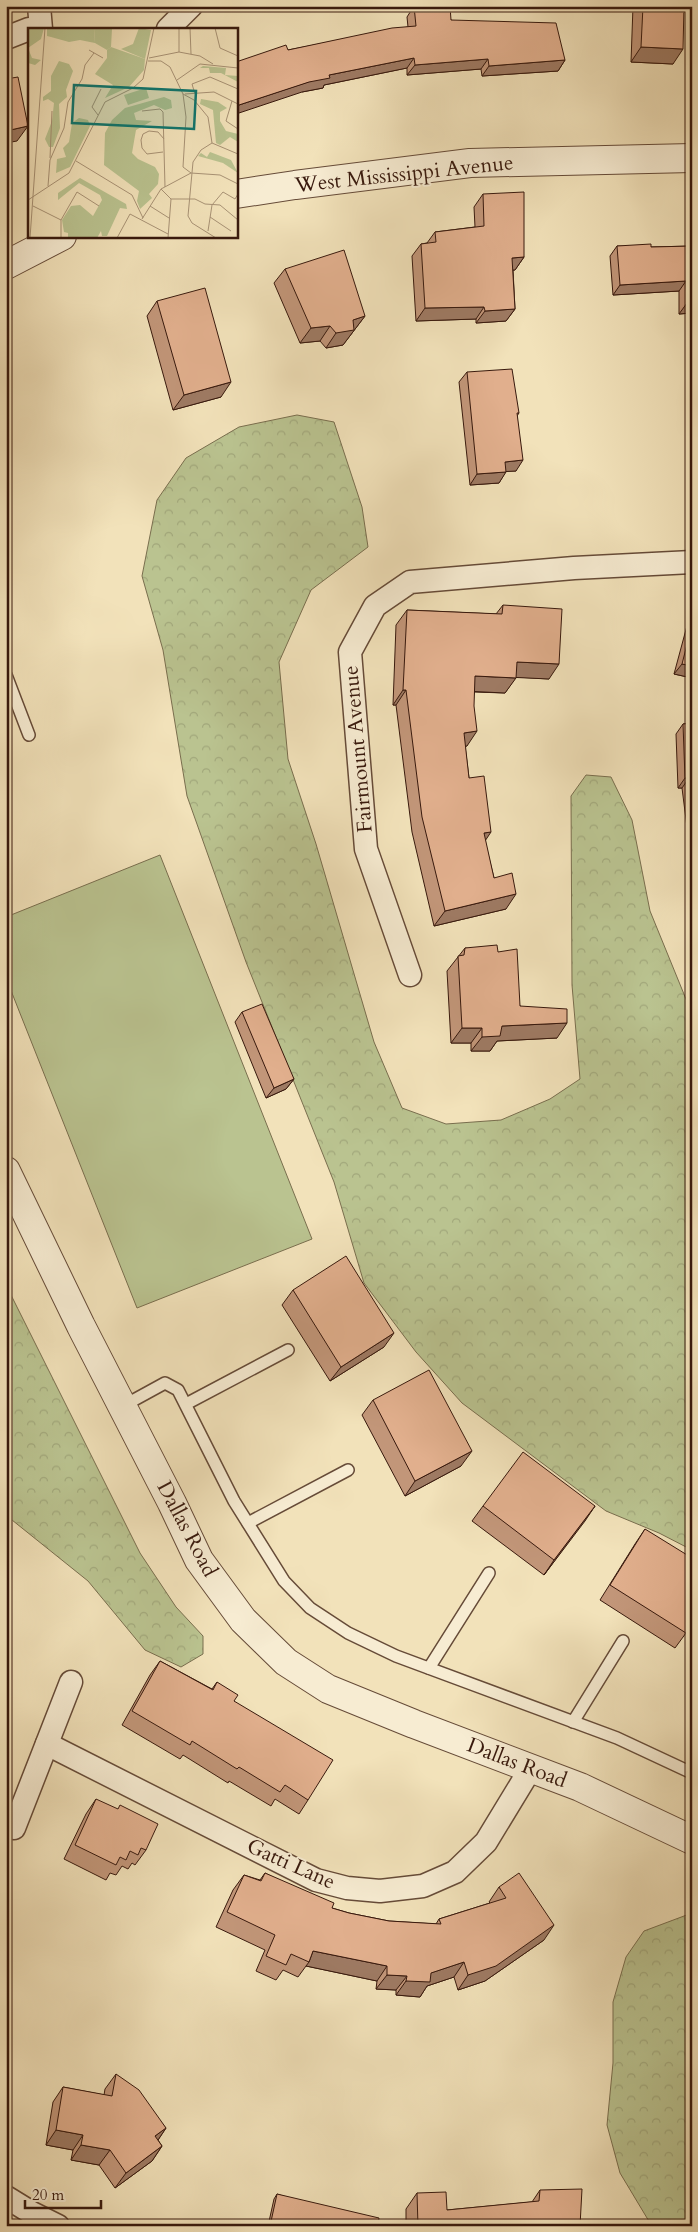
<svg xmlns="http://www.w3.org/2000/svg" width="698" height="2232" font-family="Cardo,serif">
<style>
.green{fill:#bac390;stroke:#796e4e}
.forest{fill:url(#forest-crowns);stroke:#796e4e}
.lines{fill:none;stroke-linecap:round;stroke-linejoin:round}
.service-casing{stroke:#664b38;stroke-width:14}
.minor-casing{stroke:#664b38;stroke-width:25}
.tertiary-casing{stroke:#664b38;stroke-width:30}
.service{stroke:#f7ecd2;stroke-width:11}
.minor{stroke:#f7ecd2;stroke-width:22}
.tertiary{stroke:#f7ecd2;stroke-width:28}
.wall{fill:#c29679;stroke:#38190d}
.shaded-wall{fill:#9e7a63;stroke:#38190d}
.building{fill:#e1af8d;stroke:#38190d}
.labels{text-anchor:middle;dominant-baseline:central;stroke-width:4;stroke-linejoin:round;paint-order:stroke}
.street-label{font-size:21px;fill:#38190d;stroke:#f7ecd2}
.inset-road{fill:none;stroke:#a89275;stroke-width:1}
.view{fill:#0f766e;fill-opacity:0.15;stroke:#0f766e;stroke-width:2.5}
.inset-edge{fill:none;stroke:#38190d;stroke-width:2.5}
</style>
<defs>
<pattern id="forest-crowns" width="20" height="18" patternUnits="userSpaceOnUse" patternTransform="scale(1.25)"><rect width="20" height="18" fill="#bac390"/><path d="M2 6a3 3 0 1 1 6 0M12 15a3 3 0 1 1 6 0" fill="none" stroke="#a1a77b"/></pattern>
</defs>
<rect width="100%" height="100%" fill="#f2e2ba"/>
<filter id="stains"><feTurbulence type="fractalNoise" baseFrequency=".004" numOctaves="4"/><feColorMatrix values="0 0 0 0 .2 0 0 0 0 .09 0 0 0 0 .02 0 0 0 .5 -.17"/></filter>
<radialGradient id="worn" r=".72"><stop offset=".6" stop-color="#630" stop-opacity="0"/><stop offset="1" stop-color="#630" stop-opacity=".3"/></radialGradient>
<path class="green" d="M160,855l152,384 -175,69 -131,-330v-61z"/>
<g class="forest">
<path d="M297,415l37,7 28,85 6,40 -57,43 -32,72 9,97 28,85 58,198 28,66 44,16 55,-4 49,-21 30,-20 -8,-94 -1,-189 15,-21 25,2 21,43 18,91 38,93 4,3v543l-33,-17 -53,-22 -144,-108 -46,-51 -52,-69 -30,-101 -88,-220 -59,-166 -24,-146 -21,-74 15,-76 29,-42 53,-31z"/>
<path d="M6,1285l134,268 36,54 27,29v18l-22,13 -36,-17 -57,-69 -76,-61h-6z"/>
<path d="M692,1913v313h-36l-6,-3 -30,-50 -13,-48 6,-62v-61l13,-45 18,-26z"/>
</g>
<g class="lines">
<g class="service-casing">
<g id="service">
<path d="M6,675l23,60"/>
<path d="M186,1404l102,-54"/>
<path d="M123,1406l42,-23 13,7 56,111 50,80 26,27 38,25 48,23 221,82 75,35"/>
<path d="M248,1523l100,-53"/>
<path d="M429,1668l60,-95"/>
<path d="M573,1722l50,-81"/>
</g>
</g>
<g class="minor-casing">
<g id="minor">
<path d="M39,6l2,23"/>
<path d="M168,29l23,-23"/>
<path d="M6,38l23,-9"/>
<path d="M410,975l-44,-126 -16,-197 25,-46 35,-24 164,-14 118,-6"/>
<path d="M47,1744l269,136 31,8 33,3 43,-5 32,-14 31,-30 45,-74"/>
<path d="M14,1828l57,-146"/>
<path d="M6,2197l26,16 26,13"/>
</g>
</g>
<g class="tertiary-casing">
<g id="tertiary">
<path d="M236,194l59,-9 175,-22 222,-5"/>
<path d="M6,265l56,-29"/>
<path d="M6,1171l75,155 91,177 27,57 44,60 43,42 42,27 86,35 166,63 112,53"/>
</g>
</g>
<use href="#service" class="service"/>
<use href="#minor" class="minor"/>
<use href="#tertiary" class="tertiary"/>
</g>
<g class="wall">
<path d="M414,6l37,14 114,40 -7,11 -76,5 -1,-7 -74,6v-7l-83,17 -1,3 -21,4 -14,-42 120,-23 -1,-10z"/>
<path d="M633,6h51l-11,58 -42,-2z"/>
<path d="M483,194l41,63 -9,13h-2l2,39 -9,12 -30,2v-4l-60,2 -4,-65 9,-12 6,-1 8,-11 40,-5 -1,-20z"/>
<path d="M617,246l34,1 41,-1v67l-13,1v-23l-66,4 -3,-39z"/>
<path d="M285,269l80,47 -22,29 -17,3 -6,-7 -20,2 -26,-60z"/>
<path d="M157,301l64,96 -48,13 -26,-94z"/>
<path d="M467,372l52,41 -2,3 -1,55h-10l-7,12 -29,2 -11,-103z"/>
<path d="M503,605l46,74 -33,-2 -11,16 -31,-1 -7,54h-2l4,32 25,100 12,31 -72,17 -22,-94 -16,-127h-3l3,-80 11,-15 89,4z"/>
<path d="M692,617v61l-18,-4 14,-52z"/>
<path d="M692,723v144l-10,-79h-4l-2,-54 7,-10z"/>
<path d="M465,948l33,4 22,54 37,32 -60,3 -7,10h-19v-8h-20l-4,-72z"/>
<path d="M242,1012l52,67 -8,10 -20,9 -31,-76z"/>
<path d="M293,1290l91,57 -54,34 -48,-76z"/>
<path d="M373,1400l88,66 -56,30 -43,-81z"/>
<path d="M483,1506h112l-51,69 -72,-54z"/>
<path d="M645,1529l41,104 -11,15 -75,-48 35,-56z"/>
<path d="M160,1661l52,28 5,-7 17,19 74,99 -9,14 -24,-15 -4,7 -42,-25 -1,2 -45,-28 -3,4 -58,-34 28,-50z"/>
<path d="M96,1799l50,51 -11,15 -3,-2 -4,6 -6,-3 -6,9 -6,-2 -4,7 -42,-21 22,-45z"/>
<path d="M265,1873l67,35 17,5 40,8 47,3 3,-5 51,-16 -1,-1 10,-15 45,53 -59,41 -27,9 -4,-13 -27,9 -7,11 -24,-2v-5l-20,-1 1,-8 -71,-15 -8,11 -15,-7 -7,10 -20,-9 9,-21 -49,-23 17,-37 11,-15 16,5z"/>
<path d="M116,2074l50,54 -8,12 4,6 -10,15 -37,27 -16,-23 -28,-5 2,-10 -27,-5 7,-43 10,-15 41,8 1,-6z"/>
<path d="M540,2190l40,36h-174v-17l11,-16 30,17 85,-8z"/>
<path d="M277,2194l101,32h-110l6,-27z"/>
</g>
<g class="shaded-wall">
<path d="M641,47l42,2 -10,15 -42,-2z"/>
<path d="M414,58l-7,10 -83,17 -1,3 -21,4 -66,22v-8l93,-31z"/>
<path d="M488,59l-7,10 -74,6 8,-10z"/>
<path d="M565,60l-7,11 -76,5 7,-10z"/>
<path d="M28,126l-11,15 -11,2v-12z"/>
<path d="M524,257l-9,13h-12l9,-12z"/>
<path d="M686,281l-7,10 -66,4 7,-10z"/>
<path d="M687,303h5v10l-13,1z"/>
<path d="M484,307l-8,12 -60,2 9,-13z"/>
<path d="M515,309l-9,12 -30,2 9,-12z"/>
<path d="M365,316l-22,29 -17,3 10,-15 17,-13z"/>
<path d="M330,326l-10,15 -20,2 11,-15z"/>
<path d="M231,382l-10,15 -48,13 11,-15z"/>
<path d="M523,460l-7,11 -18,1 7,-10z"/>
<path d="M506,472l-7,11 -29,2 7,-11z"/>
<path d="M517,662l42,2 -10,15 -43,-2z"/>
<path d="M682,664l10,2v12l-18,-4z"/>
<path d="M475,676l41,2 -11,15 -41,-2z"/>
<path d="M403,690h3l-10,15h-3z"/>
<path d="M477,731l-10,15 -14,2 11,-15z"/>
<path d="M685,778h4l-7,10h-4z"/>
<path d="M491,832l-10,15 3,-14z"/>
<path d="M516,894l-10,15 -72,17 11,-15z"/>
<path d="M567,1023l-10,15 -60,3 -7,10h-19l11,-14 20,-11z"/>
<path d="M462,1028h20l-11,15h-20z"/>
<path d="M294,1079l-8,10 -20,9 8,-10z"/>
<path d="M394,1333l-10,14 -54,34 11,-14z"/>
<path d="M472,1451l-11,15 -56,30 10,-15z"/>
<path d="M595,1506l-10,15 -41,54 10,-15z"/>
<path d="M554,1925l-10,15 -59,41 -27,9 10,-15z"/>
<path d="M313,1951l74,15 -10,15 -71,-15 3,-4z"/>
<path d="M464,1962l-10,15 -27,9 -7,11 -24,-2 10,-14z"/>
<path d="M387,1975l20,1 -11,14 -20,-1z"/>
<path d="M166,2128l-10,15 -1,-7z"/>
<path d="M56,2130l27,5 -10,15 -27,-5z"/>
<path d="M81,2145l29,5 -11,15 -28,-5z"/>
<path d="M162,2146l-10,15 -37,27 11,-15z"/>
</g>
<g class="building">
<path d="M414,6h36l1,14 105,3 9,37 -76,6 -1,-7 -73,6 -1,-7 -85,17 1,3 -21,4 -73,24v-44l50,-17 2,5 104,-22 24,-2z"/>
<path d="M643,6h41l-1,43 -42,-2z"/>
<path d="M18,77l10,49 -22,5v-52z"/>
<path d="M524,192v65l-12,1 3,51 -30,2 -1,-4 -59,1 -4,-64 15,-2 -1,-10 49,-6 -1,-32z"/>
<path d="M651,244v3l41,-1v57h-5l-1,-22 -66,4 -3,-39z"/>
<path d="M344,250l21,66 -12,4 1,10 -18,3 -6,-7 -19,2 -26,-59z"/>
<path d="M205,288l26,94 -47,13 -27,-94z"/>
<path d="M512,369l7,44h-2l6,47 -18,2 1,10 -29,2 -10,-102z"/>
<path d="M503,605l59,4 -3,55 -42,-2 -1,16 -41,-2 -1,30 3,25 -13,2 5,45 15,-2 7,56 -7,1 10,45 18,-5 4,21 -71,17 -23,-94 -16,-127h-3l4,-80 95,4z"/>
<path d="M692,625v41l-10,-2z"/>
<path d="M692,723v76l-3,-21h-4l-2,-54z"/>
<path d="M497,945l1,7 19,-3 3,57 47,3v14l-65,3 -2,10 -18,1v-9h-20l-4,-72 6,-1 1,-7z"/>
<path d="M262,1004l32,75 -20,9 -32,-76z"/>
<path d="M346,1256l48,77 -53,34 -48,-77z"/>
<path d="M429,1370l43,81 -57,30 -42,-81z"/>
<path d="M523,1452l72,54 -41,54 -71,-54z"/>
<path d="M645,1529l47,29v66l-6,9 -76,-48z"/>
<path d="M160,1661l53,29 4,-8 21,13 -4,6 99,59 -25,40 -23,-15 -5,7 -41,-25 -2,2 -45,-28 -2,4 -58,-34z"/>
<path d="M96,1799l22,10 2,-4 38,19 -12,26 -5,-2 -3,7 -8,-4 -4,9 -6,-3 -4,8 -41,-20z"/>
<path d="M265,1873l69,30 -2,5 17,5 40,8 52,3 -2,-5 67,-21 -7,-11 20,-14 35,52 -58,41 -28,9 -4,-13 -33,11 -1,9 -24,-1 1,-5 -20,-1v-9l-74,-15 -4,11 -18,-8 -5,11 -20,-9 9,-21 -48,-23 17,-37 17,6z"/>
<path d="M116,2074l23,16 27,38 -11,8 7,10 -36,27 -16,-23 -29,-5 2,-10 -27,-5 7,-43 49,9z"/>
<path d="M582,2189l-2,37h-162l-1,-33 29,-1 1,18 92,-9 1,-11z"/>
<path d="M277,2194l102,24 -1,8h-108z"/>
</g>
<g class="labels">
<g class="street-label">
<text transform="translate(404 174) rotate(-6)">West Mississippi Avenue</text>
<text transform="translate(358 749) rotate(-95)">Fairmount Avenue</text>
<text transform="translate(187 1529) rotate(62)">Dallas Road</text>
<text transform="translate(517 1763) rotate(21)">Dallas Road</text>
<text transform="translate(291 1864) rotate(24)">Gatti Lane</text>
</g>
</g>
<g transform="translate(28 28)">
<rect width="210" height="210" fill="#f2e2ba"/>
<path d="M66,0l18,1 -1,18 -4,3 -12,-7zM111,0l12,2 -6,29 -24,-10 12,-5zM118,60l3,10 -21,7 -4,-10z" fill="#bac390"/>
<path d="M0,0h16l-3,11 -13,9 4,10 9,2 -6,5 -7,-2zM19,0h47l1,15 -15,-3 -11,2 -18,-5 -4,-1zM83,19l34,12 -1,11 -15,17 -24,11 8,-13 -18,-11 12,-16v-8zM31,33l10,3 4,7 -7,19 1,7 -8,7 1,24 -7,19h-4l-4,-8 7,-18 2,-18 -6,-4 -5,2v-4l8,-6v-15zM175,38l23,2 -1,7 13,1v6l-17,-9h-11l-1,-5h-9zM136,69l7,3 1,8 -7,2 -11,-5 -20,8 2,7 16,1 -16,9 -4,23 6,6 17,8 4,7 -1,10 -9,10 3,4 -12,11 -3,-8 2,-10 -35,-26 1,-32 7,-13 13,-12zM173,71l17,3 9,6 -7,4v9l6,10 12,3v8l-8,-5 -10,8 -4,-2 -3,-33 -13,-6zM51,90l9,2 2,6 -20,41 -14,6 1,-14 9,-2 -3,-9 6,-6 3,-19zM182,124l21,8 7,13 -15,-10 -25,-7 3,-3 6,4zM52,150l46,26 1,5 -7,-1 -13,28h-5l-1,-5 -4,7h-29v-5l-4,-1 -2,-12 9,-14 9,-1 13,11 9,-16 -2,-5 -21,-12 -21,17v-7z" fill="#bac390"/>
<path class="inset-road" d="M162,0l1,26M187,0l5,20 18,8M61,22l14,8M151,24v-24M121,30l30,-6 21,4 13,8M120,33h13l9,6 13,27 3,23 -3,50 8,6 29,2 18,9M149,52l23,-16 38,4M155,66l11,6 14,17 4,26M157,66l29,-2 24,12M167,66l-3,-10 18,-7 28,12M204,73l-6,20 12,8M114,83l18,-2 3,3 2,75M70,87l-6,-8 9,-18M184,115l-11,7 -8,12 -5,54 4,7 24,15M184,115l26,11M135,124l-16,2 -5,-6 -1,-8 2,-6 6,-3 9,1 6,7M22,130l2,-47M48,133l56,34 11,23M20,158l2,-26 14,-32 4,-26 14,-23 3,-14 9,-12M133,161l10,10h24l10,5 15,1 18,15M0,172l41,-27 36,-71 28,-14 10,-9 11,-51M5,178l28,14M122,178l19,12M182,189l21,14M114,191l19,-30 30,-16M180,203l4,-26 11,-13 12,7 3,-5M2,210l15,-210M33,210v-18l16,-28 22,14M89,210l13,-24 38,20M140,210l3,-39"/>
<path class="view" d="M46,57l122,6 -2,38 -122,-6z"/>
<rect width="210" height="210" class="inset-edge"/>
</g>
<rect width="698" height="2232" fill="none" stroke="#f2e2ba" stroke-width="25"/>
<rect x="8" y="8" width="683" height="2217" fill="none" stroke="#38190d" stroke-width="2.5"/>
<rect x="12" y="12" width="673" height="2207" fill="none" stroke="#38190d"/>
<path d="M25 2200v8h76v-8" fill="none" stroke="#38190d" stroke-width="2.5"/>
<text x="32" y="2200" font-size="15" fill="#38190d" stroke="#f7ecd2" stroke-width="4" paint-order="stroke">20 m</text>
<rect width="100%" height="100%" filter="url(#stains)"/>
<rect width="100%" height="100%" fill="url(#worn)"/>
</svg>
